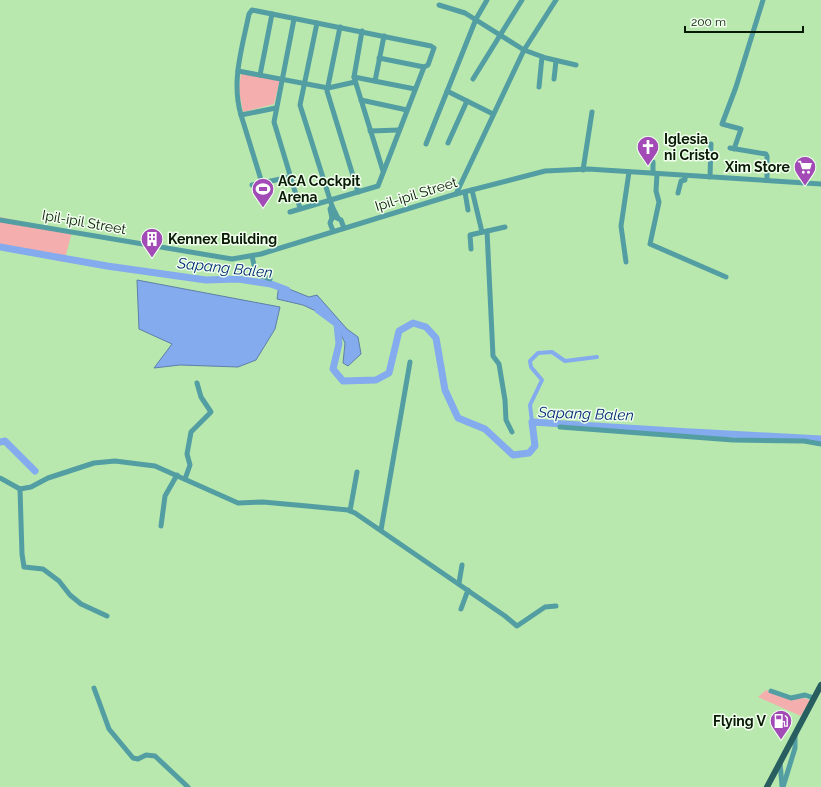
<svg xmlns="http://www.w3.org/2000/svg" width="821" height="787" font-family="Raleway,sans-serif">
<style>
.green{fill:#f4aead}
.water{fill:#83abed;stroke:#5e7fa7}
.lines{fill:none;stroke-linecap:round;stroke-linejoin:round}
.stream{stroke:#5e7fa7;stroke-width:1}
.canal{stroke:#83abed;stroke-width:4}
.river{stroke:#83abed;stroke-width:7}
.minor{stroke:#539ea2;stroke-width:5}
.major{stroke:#295e61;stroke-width:6}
.labels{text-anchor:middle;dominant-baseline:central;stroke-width:3;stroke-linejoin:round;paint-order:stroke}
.poi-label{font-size:14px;font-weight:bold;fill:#081904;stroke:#f0ffed;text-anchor:start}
.street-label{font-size:14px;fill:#081904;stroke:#f0ffed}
.water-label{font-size:15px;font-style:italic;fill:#002b75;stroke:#f0ffed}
</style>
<rect width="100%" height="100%" fill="#b8e8ad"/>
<g class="green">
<path d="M241,74l39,6 -6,24 -31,8 -4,-22z"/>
<path d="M0,217l72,15 -8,30 -64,-14z"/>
<path d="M766,690l25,10 12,-2 7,2 -9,16 -43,-19z"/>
</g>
<g class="water">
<path d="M137,280l143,27 -5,22 -19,31 -18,7 -58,-2 -26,3 18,-24 -33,-15z"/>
<path d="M279,285l30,12 8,-2 30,34 11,8 3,17 -13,12 -5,-3 2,-20 -12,-24 -30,-14 -26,-6z"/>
</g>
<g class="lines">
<path class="stream" d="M535,446l1,1"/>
<path class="canal" d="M532,422l-2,-17 12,-25 -11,-13 -1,-6 8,-8 14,-1 13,9 32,-4"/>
<g class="river">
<path d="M0,247l107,19 99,14 32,-1 33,5 16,6"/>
<path d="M318,310l19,14 2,20 -6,25 10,12 33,-1 13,-7 10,-42 14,-8 13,4 10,11 9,52 13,28 27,11 28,26 16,-2 6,-7 -3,-24 158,10"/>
<path d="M692,432l129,7"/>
<path d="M0,442l5,-1 30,30"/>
</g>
<g class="minor">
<path d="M439,5l26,8 59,37 22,8 30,7"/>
<path d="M294,19l-20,103 26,86"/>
<path d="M317,23l-17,82 32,101"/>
<path d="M340,27l-13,64 31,101"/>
<path d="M362,31l-8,46 29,94"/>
<path d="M379,58l45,9"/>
<path d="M238,71l90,17 27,-6"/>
<path d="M260,75l12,-61"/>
<path d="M354,77l61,12"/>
<path d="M473,79l49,-79"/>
<path d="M554,79l2,-18"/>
<path d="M375,81l9,-45"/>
<path d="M539,87l3,-30"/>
<path d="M447,91l46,23"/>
<path d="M361,100l46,10"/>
<path d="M241,115c-10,-33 1,-67 8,-101l3,-4 179,36 3,2 -6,17 -4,2 -46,119 -88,26"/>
<path d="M370,131l29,-1"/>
<path d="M448,143l19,-42"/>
<path d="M426,144l50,-125 11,-19"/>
<path d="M730,148l36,6 1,2v24"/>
<path d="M734,149l7,-20 -19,-5 14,-37 27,-87"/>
<path d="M583,170l9,-58"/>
<path d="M653,173v-11"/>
<path d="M657,174l-1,17 3,11 -9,42 76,33"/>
<path d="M710,177l1,-33"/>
<path d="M262,183l-21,-68 35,-7"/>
<path d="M252,185l38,-8"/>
<path d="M472,190l10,42"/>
<path d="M465,192l3,18"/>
<path d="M678,193l3,-12 4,-1v-4"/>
<path d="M456,194l68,-144 32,-50"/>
<path d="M332,218l-2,-9 2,-3 6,12"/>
<path d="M0,220l232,39 29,-5 195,-60 89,-23 43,-2 233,15"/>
<path d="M333,231l-3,-8 2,-5 3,-1 6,3 3,8"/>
<path d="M487,231l6,125 6,8 6,36 1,20 6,12"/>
<path d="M471,249l-1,-14 35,-8"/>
<path d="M252,256l4,18 14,5"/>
<path d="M626,262l-5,-36 8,-54"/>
<path d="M560,427l173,13 71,1 17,3"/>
<path d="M0,478l20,11"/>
<path d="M185,479l5,-14 -3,-11 4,-22 20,-20 -10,-15 -4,-14"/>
<path d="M20,489l11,-2 17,-9 46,-15 21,-2 40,5 83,37 25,-1 44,4 41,4 7,3 150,103 12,10 28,-19 11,-1"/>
<path d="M20,489l2,65 2,13 19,2 16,12 11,14 11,9 26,12"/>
<path d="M350,511l7,-39"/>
<path d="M161,526l4,-30 12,-21"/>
<path d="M381,530l29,-168"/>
<path d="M459,583l3,-18"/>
<path d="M461,609l7,-19"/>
<path d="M94,688l15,41 24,29 5,1 8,-4 9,1 33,31"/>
<path d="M771,691l20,7 14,-3 9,3"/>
<path d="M780,762l2,24"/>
<path d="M783,787l12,-39v-13"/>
</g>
<path class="major" d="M767,787l54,-102"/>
</g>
<defs>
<g id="church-pin" transform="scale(1.15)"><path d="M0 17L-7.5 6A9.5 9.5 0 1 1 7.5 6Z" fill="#a24ab6" stroke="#f0ffed"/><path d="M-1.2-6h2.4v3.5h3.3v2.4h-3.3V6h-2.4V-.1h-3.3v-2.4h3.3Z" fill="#fff"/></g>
<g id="supermarket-pin" transform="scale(1.15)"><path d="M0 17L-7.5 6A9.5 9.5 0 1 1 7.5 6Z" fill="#a24ab6" stroke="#f0ffed"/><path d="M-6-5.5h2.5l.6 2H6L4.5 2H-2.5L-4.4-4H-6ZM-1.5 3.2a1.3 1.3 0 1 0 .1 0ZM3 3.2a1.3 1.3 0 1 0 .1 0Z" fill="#fff"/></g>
<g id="stadium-pin" transform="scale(1.15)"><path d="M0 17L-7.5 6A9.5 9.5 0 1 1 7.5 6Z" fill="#a24ab6" stroke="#f0ffed"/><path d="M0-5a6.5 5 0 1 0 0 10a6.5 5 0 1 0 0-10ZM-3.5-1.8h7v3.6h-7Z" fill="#fff"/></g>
<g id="building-pin" transform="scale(1.15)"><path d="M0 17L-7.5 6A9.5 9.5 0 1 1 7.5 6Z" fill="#a24ab6" stroke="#f0ffed"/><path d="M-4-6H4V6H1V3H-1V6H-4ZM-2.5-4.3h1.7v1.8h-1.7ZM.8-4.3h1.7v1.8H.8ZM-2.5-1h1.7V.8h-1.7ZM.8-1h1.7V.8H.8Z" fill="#fff"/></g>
<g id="fuel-pin" transform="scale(1.15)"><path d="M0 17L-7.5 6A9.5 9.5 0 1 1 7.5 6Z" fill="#a24ab6" stroke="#f0ffed"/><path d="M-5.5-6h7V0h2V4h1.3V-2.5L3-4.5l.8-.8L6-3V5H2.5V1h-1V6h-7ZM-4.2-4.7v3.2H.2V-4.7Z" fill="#fff"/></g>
</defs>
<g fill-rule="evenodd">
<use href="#church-pin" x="648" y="147"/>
<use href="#supermarket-pin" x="805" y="167"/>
<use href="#stadium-pin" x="263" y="189"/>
<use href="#building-pin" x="152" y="239"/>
<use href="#fuel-pin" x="781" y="721"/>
</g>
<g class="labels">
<g class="poi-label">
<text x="664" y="139">Iglesia<tspan x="664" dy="16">ni Cristo</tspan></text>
<text x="790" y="167" text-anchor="end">Xim Store</text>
<text x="278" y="181">ACA Cockpit<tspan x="278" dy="16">Arena</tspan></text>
<text x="168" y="239">Kennex Building</text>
<text x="766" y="721" text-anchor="end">Flying V</text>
</g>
<g class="street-label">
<text transform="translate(416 194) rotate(-17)">Ipil-ipil Street</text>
<text transform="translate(84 222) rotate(10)">Ipil-ipil Street</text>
</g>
<g class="water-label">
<text transform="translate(225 268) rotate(6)">Sapang Balen</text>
<text transform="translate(586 414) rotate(2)">Sapang Balen</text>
</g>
</g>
<path d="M685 26v6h118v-6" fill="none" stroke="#081904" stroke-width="2"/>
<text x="691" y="26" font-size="12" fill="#081904" stroke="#f0ffed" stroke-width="3" paint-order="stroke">200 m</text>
</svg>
